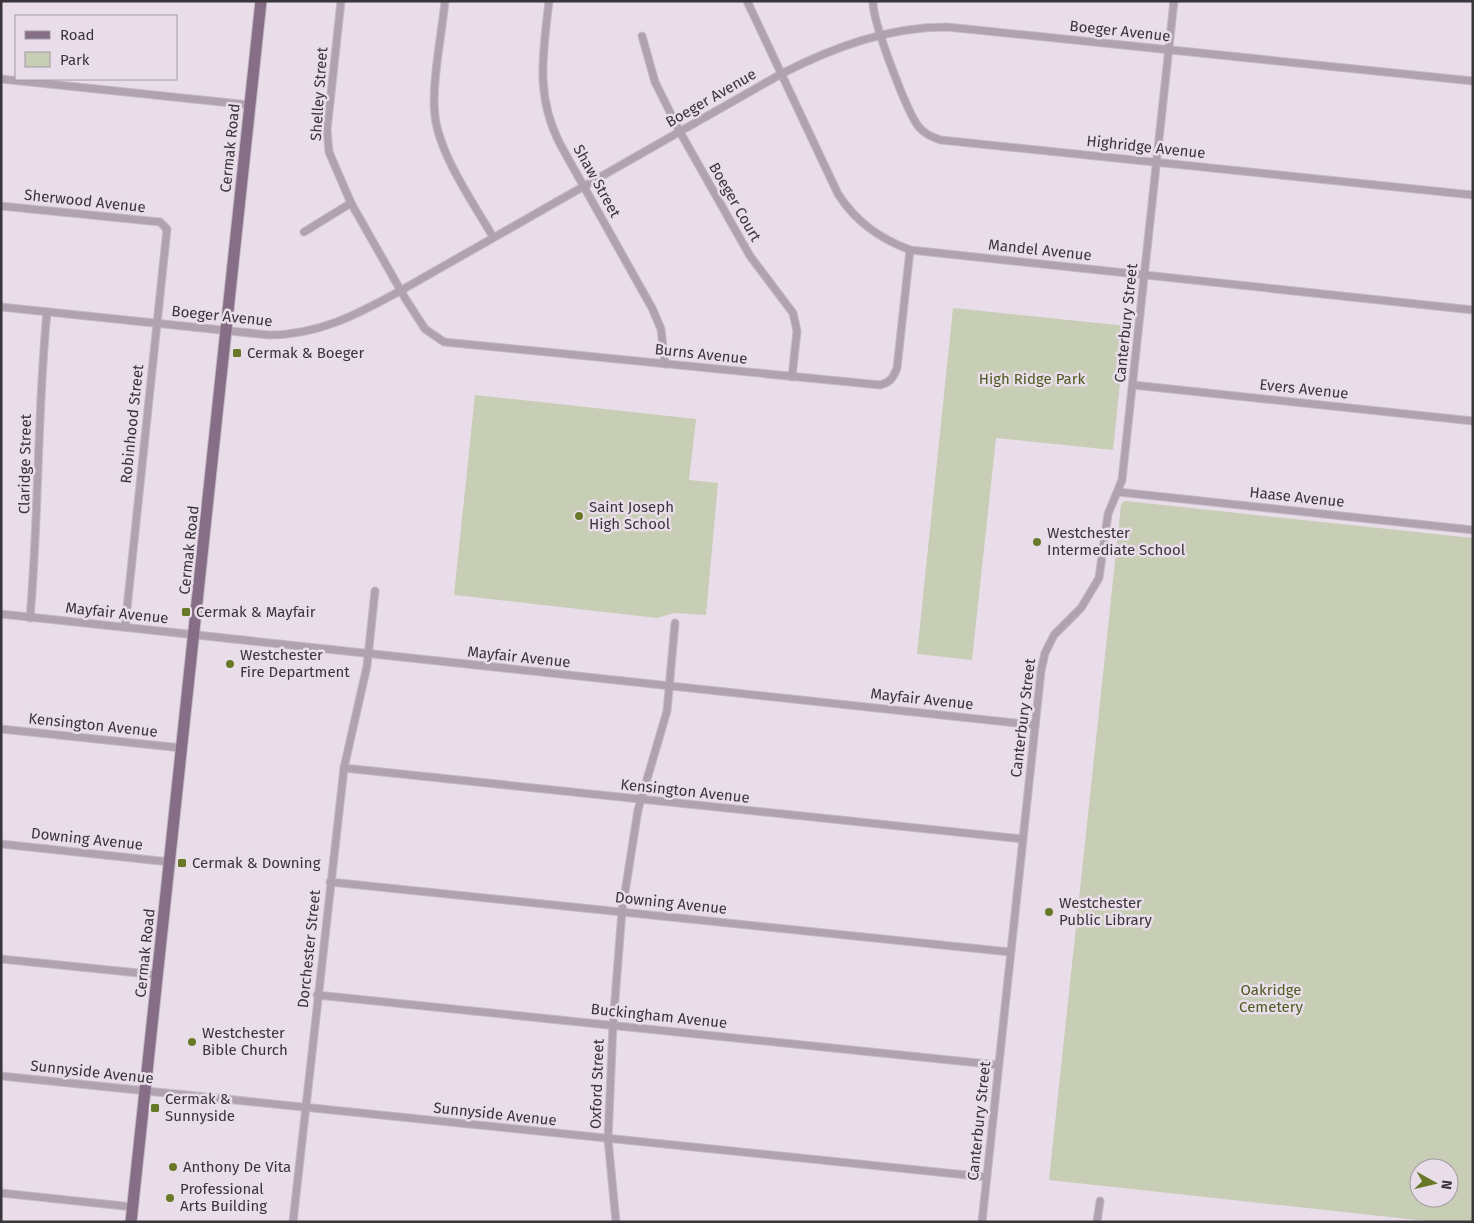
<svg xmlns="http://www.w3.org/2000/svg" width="1474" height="1223" font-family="'Fira Sans',sans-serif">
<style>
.green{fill:#c7ceb5;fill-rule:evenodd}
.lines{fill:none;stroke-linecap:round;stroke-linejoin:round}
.minor-casing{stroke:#c5bbc6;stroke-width:9}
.primary-casing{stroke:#c5bbc6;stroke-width:13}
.minor{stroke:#b0a2b0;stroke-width:7}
.primary{stroke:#866e87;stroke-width:11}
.poi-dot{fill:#677927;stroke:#e8dde9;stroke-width:2}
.labels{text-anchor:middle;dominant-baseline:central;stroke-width:5;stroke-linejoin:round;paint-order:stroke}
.street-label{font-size:15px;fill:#39353a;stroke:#e8dde9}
.poi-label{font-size:15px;fill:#39353a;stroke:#e8dde9;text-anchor:start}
.park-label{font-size:15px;fill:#4f5c21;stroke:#e8dde9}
</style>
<rect width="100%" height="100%" fill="#e8dde9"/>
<g class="green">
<path d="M953,308l173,18 -13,124 -117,-12 -24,222 -55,-6z"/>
<path d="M475,395l221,24 -7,61 29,3 -12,132 -32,-2 -17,5 -203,-23z"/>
<path d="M1125,501l348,37v684h-37l-387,-42 72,-675zM1419,1168h30v30h-30z"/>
</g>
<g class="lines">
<g class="minor-casing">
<g id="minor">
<path d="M341,1l-14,129 2,22 22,51 54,95 20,31 19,13 436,43c11,-3 13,-7 17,-17l13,-118"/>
<path d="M445,1c-3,32 -14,85 -10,115 4,38 39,88 58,121"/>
<path d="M549,1c-6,53 -14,94 11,143l92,164 9,21 4,35"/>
<path d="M747,1l91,193c18,28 41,44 72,56l563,60"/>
<path d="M873,1c-1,20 33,108 45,125 6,8 14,11 23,14l532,55"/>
<path d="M642,36l13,46 25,50 70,124 43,57 4,18 -5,46"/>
<path d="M1,79l249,26"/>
<path d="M1,206l159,16 7,7 -42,398"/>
<path d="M304,232l47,-29"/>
<path d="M1,307l268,28c50,0 89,-21 131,-44l381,-217c53,-27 107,-47 166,-47l526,54"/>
<path d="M1133,385l340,36"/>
<path d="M1118,492l355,38"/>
<path d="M1,614l1034,111"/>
<path d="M30,618c9,-102 7,-205 17,-306"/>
<path d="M1,729l181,19"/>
<path d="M344,768l678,71"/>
<path d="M1,844l169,18"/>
<path d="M330,882l680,70"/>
<path d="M1,959l157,16"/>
<path d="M317,995l681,70"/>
<path d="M1,1076l985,101"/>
<path d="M1,1193l132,14"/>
<path d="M293,1222l51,-454 23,-102 8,-75"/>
<path d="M616,1222l-8,-83 5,-114 9,-114 16,-101 29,-99 8,-88"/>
<path d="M982,1222l59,-551 4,-18 9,-18 27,-27 18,-30 9,-64 14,-34 52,-479"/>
<path d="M1097,1222l3,-21"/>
</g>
</g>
<g class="primary-casing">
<path id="primary" d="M131,1222l130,-1221"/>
</g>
<use href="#minor" class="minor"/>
<use href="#primary" class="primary"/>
</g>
<g class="poi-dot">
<rect x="232" y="348" width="10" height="10" rx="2.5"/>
<circle cx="579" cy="516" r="5"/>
<circle cx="1037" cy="542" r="5"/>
<rect x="181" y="607" width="10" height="10" rx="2.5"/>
<circle cx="230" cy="664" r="5"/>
<rect x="177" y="858" width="10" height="10" rx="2.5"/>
<circle cx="1049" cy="912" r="5"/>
<circle cx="192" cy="1042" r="5"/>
<rect x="150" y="1103" width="10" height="10" rx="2.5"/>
<circle cx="173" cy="1167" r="5"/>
<circle cx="170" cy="1198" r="5"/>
</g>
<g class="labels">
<g class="street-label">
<text transform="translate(1120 31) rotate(6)">Boeger Avenue</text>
<text transform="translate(319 94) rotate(-86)">Shelley Street</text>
<text transform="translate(711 98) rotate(-30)">Boeger Avenue</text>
<text transform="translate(1146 147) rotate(6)">Highridge Avenue</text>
<text transform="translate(230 148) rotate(-84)">Cermak Road</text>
<text transform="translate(597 181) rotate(61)">Shaw Street</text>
<text transform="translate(85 201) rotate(6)">Sherwood Avenue</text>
<text transform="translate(735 202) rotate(60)">Boeger Court</text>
<text transform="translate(1040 250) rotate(6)">Mandel Avenue</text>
<text transform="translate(222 316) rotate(6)">Boeger Avenue</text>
<text transform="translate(1126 323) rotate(-84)">Canterbury Street</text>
<text transform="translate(701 354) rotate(6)">Burns Avenue</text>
<text transform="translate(1304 389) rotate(6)">Evers Avenue</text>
<text transform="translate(132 424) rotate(-84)">Robinhood Street</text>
<text transform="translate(25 464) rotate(-89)">Claridge Street</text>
<text transform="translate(1297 497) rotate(6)">Haase Avenue</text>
<text transform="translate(189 550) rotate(-84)">Cermak Road</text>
<text transform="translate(117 613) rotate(6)">Mayfair Avenue</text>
<text transform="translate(519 657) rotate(6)">Mayfair Avenue</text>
<text transform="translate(922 699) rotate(6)">Mayfair Avenue</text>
<text transform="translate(1023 718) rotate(-83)">Canterbury Street</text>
<text transform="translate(93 725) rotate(6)">Kensington Avenue</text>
<text transform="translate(685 791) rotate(6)">Kensington Avenue</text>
<text transform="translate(87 839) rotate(6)">Downing Avenue</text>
<text transform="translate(671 903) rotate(6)">Downing Avenue</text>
<text transform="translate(309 949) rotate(-84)">Dorchester Street</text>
<text transform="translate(145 953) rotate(-84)">Cermak Road</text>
<text transform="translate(659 1016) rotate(6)">Buckingham Avenue</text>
<text transform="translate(92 1072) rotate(6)">Sunnyside Avenue</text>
<text transform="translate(597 1084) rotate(-88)">Oxford Street</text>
<text transform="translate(495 1114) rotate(6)">Sunnyside Avenue</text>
<text transform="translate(979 1121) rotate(-84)">Canterbury Street</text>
</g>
<g class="poi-label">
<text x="247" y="353">Cermak &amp; Boeger</text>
<text x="589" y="507">Saint Joseph<tspan x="589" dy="17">High School</tspan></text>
<text x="1047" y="533">Westchester<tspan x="1047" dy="17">Intermediate School</tspan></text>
<text x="196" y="612">Cermak &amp; Mayfair</text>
<text x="240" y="655">Westchester<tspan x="240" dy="17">Fire Department</tspan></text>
<text x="192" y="863">Cermak &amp; Downing</text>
<text x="1059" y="903">Westchester<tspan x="1059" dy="17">Public Library</tspan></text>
<text x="202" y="1033">Westchester<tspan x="202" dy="17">Bible Church</tspan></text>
<text x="165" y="1099">Cermak &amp;<tspan x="165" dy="17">Sunnyside</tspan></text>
<text x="183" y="1167">Anthony De Vita</text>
<text x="180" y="1189">Professional<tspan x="180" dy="17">Arts Building</tspan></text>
</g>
<g class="park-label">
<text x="1032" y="379">High Ridge Park</text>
<text x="1271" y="990">Oakridge<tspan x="1271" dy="17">Cemetery</tspan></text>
</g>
</g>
<rect width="1474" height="1223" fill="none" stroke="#39353a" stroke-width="5"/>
<rect x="15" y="15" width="162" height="65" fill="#e8dde9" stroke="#a29aa3"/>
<rect x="25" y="31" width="25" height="8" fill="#866e87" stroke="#a29aa3"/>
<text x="60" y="40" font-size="15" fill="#39353a">Road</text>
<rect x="25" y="52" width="25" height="15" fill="#c7ceb5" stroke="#a29aa3"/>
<text x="60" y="65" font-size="15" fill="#39353a">Park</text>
<g transform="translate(1434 1183) rotate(98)"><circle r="24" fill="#e8dde9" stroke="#a29aa3"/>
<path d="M0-4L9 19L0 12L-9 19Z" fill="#677927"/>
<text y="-8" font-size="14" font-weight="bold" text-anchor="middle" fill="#39353a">N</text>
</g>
</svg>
